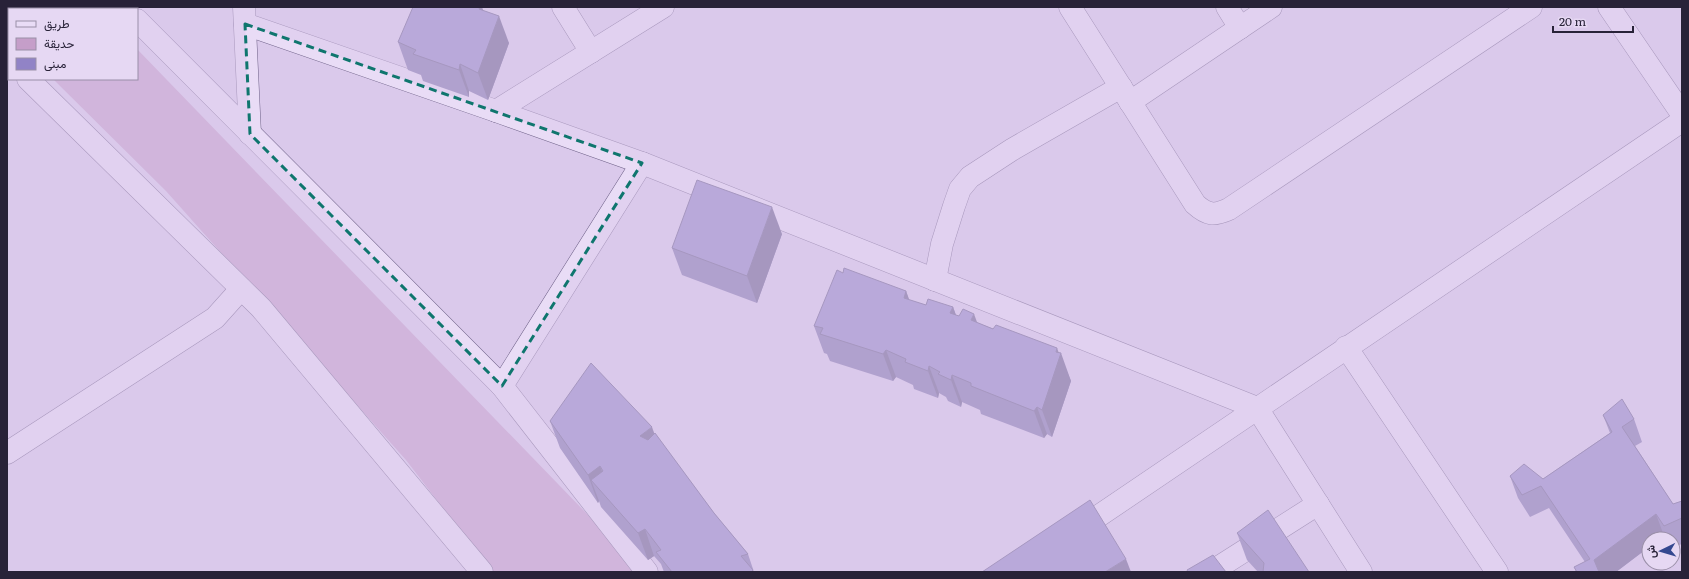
<svg xmlns="http://www.w3.org/2000/svg" width="1689" height="579" font-family="Literata,Vazirmatn,serif">
<style>
.green{fill:#c59ec9}
.lines{fill:none;stroke-linecap:round;stroke-linejoin:round}
.minor-casing{stroke:#6c5f86;stroke-width:23}
.minor{stroke:#e9dcf6;stroke-width:22}
.wall{fill:#7d71aa}
.shaded-wall{fill:#665c8b}
.building{fill:#9183c6;stroke:#665c8b}
.marked{fill:none;stroke:#0f766e;stroke-width:3;stroke-dasharray:8 5;stroke-linejoin:round}
</style>
<rect width="100%" height="100%" fill="#dac9eb"/>
<g class="green">
<path d="M7,7h89l2,2h-89v25l-2,-2z"/>
<path d="M137,49l451,466 50,57h-146l-86,-112 -240,-269 -113,-112h84z"/>
</g>
<g class="lines">
<g class="minor-casing">
<g id="minor">
<path d="M124,7l2,2"/>
<path d="M244,7l6,127"/>
<path d="M563,7l28,45"/>
<path d="M1070,7l125,197c12,11 19,12 34,5l302,-202"/>
<path d="M1227,7l13,21"/>
<path d="M1609,7l73,107"/>
<path d="M137,20l365,366 145,186"/>
<path d="M245,24l251,87 146,52 615,245 104,164"/>
<path d="M7,58l2,2"/>
<path d="M28,79l233,229 221,264"/>
<path d="M1130,102l141,-95"/>
<path d="M496,111l167,-104"/>
<path d="M935,280l7,-36 12,-38 6,-17 10,-12 43,-28 108,-62"/>
<path d="M1346,347l151,225"/>
<path d="M502,386l140,-223"/>
<path d="M7,453l208,-135 26,-29"/>
<path d="M1075,532l607,-411"/>
<path d="M1211,572l107,-68"/>
</g>
</g>
<use href="#minor" class="minor"/>
</g>
<g class="wall">
<path d="M483,11l26,32 -21,57 -19,-9v6l-46,-16 -2,-6 -13,-5 -10,-28z"/>
<path d="M782,234l-25,69 -75,-28 -10,-27z"/>
<path d="M843,273l63,18 3,9 17,5 27,2 3,8 103,38 12,28 -19,56 -5,-3 -3,4 -63,-24 -1,-4 -18,-8 -1,5 -13,-6 -2,-4 -7,-4 -1,5 -24,-9 -1,-4 -17,-8 -3,4 -63,-20 -3,-7 -3,-1 -10,-27z"/>
<path d="M1603,415l31,4 8,23 -7,4 38,58 9,-3v43l-9,3v-8h-8l-1,-3 -4,3h-11v8l-33,25h-40l-2,-5 11,-5 -36,-54 -19,9 -12,-19 -8,-22 33,3 67,-46z"/>
<path d="M550,421l105,13 59,79 34,41 6,18h-90l-3,-8 -7,-8 -6,4 -47,-53 -2,-6 -1,2 -38,-55z"/>
<path d="M1237,533l72,39h-51l-11,-12z"/>
</g>
<g class="shaded-wall">
<path d="M480,7h2l9,25 -12,-23z"/>
<path d="M499,16l10,27 -21,57 -10,-27z"/>
<path d="M460,64l9,27v6l-10,-27z"/>
<path d="M772,207l10,27 -25,69 -10,-27z"/>
<path d="M906,291l10,27 -12,-20z"/>
<path d="M953,307l10,28 -13,-22z"/>
<path d="M974,314l10,27 -13,-21z"/>
<path d="M1057,348l3,8 1,-3 10,28 -19,56 -10,-27z"/>
<path d="M886,350l10,27 -3,4 -10,-27z"/>
<path d="M929,366l10,27 -1,5 -10,-27z"/>
<path d="M952,375l10,27 -1,5 -10,-27z"/>
<path d="M1037,407l10,27 -3,4 -10,-27z"/>
<path d="M652,427l10,28 -22,-19z"/>
<path d="M600,466l10,27 -19,-13 8,21 -1,2 -10,-28z"/>
<path d="M1656,514l8,22 -4,3h-11v8l-33,25h-18l-4,-12z"/>
<path d="M645,529l9,27 -6,4 -10,-27z"/>
<path d="M1126,559l5,13h-26z"/>
</g>
<g class="building">
<path d="M413,7h67l-1,2 20,7 -21,57 -18,-9 -1,6 -46,-16 3,-4 -18,-8z"/>
<path d="M697,180l75,27 -25,69 -75,-28z"/>
<path d="M844,268l62,23 -2,7 22,7 2,-6 25,8 -3,6 9,3 4,-7 11,5 -3,6 22,9 3,-4 61,23 -1,4 5,1 -19,57 -5,-3 -3,4 -63,-25v-3l-19,-8 -1,5 -13,-6 2,-2 -11,-6 -1,5 -23,-9 1,-3 -20,-9 -3,4 -63,-20 3,-6 -9,-2 23,-56 6,3z"/>
<path d="M591,363l61,64 -12,9 8,4 7,-7 59,80 34,41 -7,2 12,14 -2,2h-79l-16,-20 5,-2 -16,-21 -7,4 -47,-53 12,-9 -3,-5 -12,9 -38,-54z"/>
<path d="M1622,399l12,20 -12,8 51,77 9,-3v17l-18,8 -8,-12 -62,46 5,12h-22l-3,-5 16,-8 -49,-73 -19,9 -12,-19 14,-12 19,15 69,-47 -9,-17z"/>
<path d="M1090,500l36,59 -21,13h-123z"/>
<path d="M1268,510l41,62h-46l1,-9 -27,-30z"/>
<path d="M1213,555l13,17h-38l-1,-2z"/>
</g>
<path d="M0 0H1689V579H0ZM245,24l397,139 -140,223 -252,-252z" fill="#dac9eb" fill-opacity=".55" fill-rule="evenodd"/>
<path class="marked" d="M245,24l397,139 -140,223 -252,-252z"/>
<rect width="1689" height="579" fill="none" stroke="#282238" stroke-width="16"/>
<rect x="8" y="8" width="130" height="72" fill="#e6d8f3" stroke="#9a8fa8"/>
<rect x="16" y="21" width="20" height="6" fill="#e9dcf6" stroke="#9a8fa8"/>
<text x="44" y="28" font-size="12" fill="#282238">طريق</text>
<rect x="16" y="38" width="20" height="12" fill="#c59ec9" stroke="#9a8fa8"/>
<text x="44" y="48" font-size="12" fill="#282238">حديقة</text>
<rect x="16" y="58" width="20" height="12" fill="#9183c6" stroke="#9a8fa8"/>
<text x="44" y="68" font-size="12" fill="#282238">مبنى</text>
<g transform="translate(1661 551) rotate(265)"><circle r="19" fill="#e6d8f3" stroke="#9a8fa8"/>
<path d="M0-3L7 15L0 10L-7 15Z" fill="#344890"/>
<text y="-6" font-size="11" font-weight="bold" text-anchor="middle" fill="#282238">ش</text>
</g>
<path d="M1553 26v6h80v-6" fill="none" stroke="#282238" stroke-width="2"/>
<text x="1559" y="26" font-size="12" fill="#282238" stroke="#e6d8f3" stroke-width="3" paint-order="stroke">20 m</text>
</svg>
